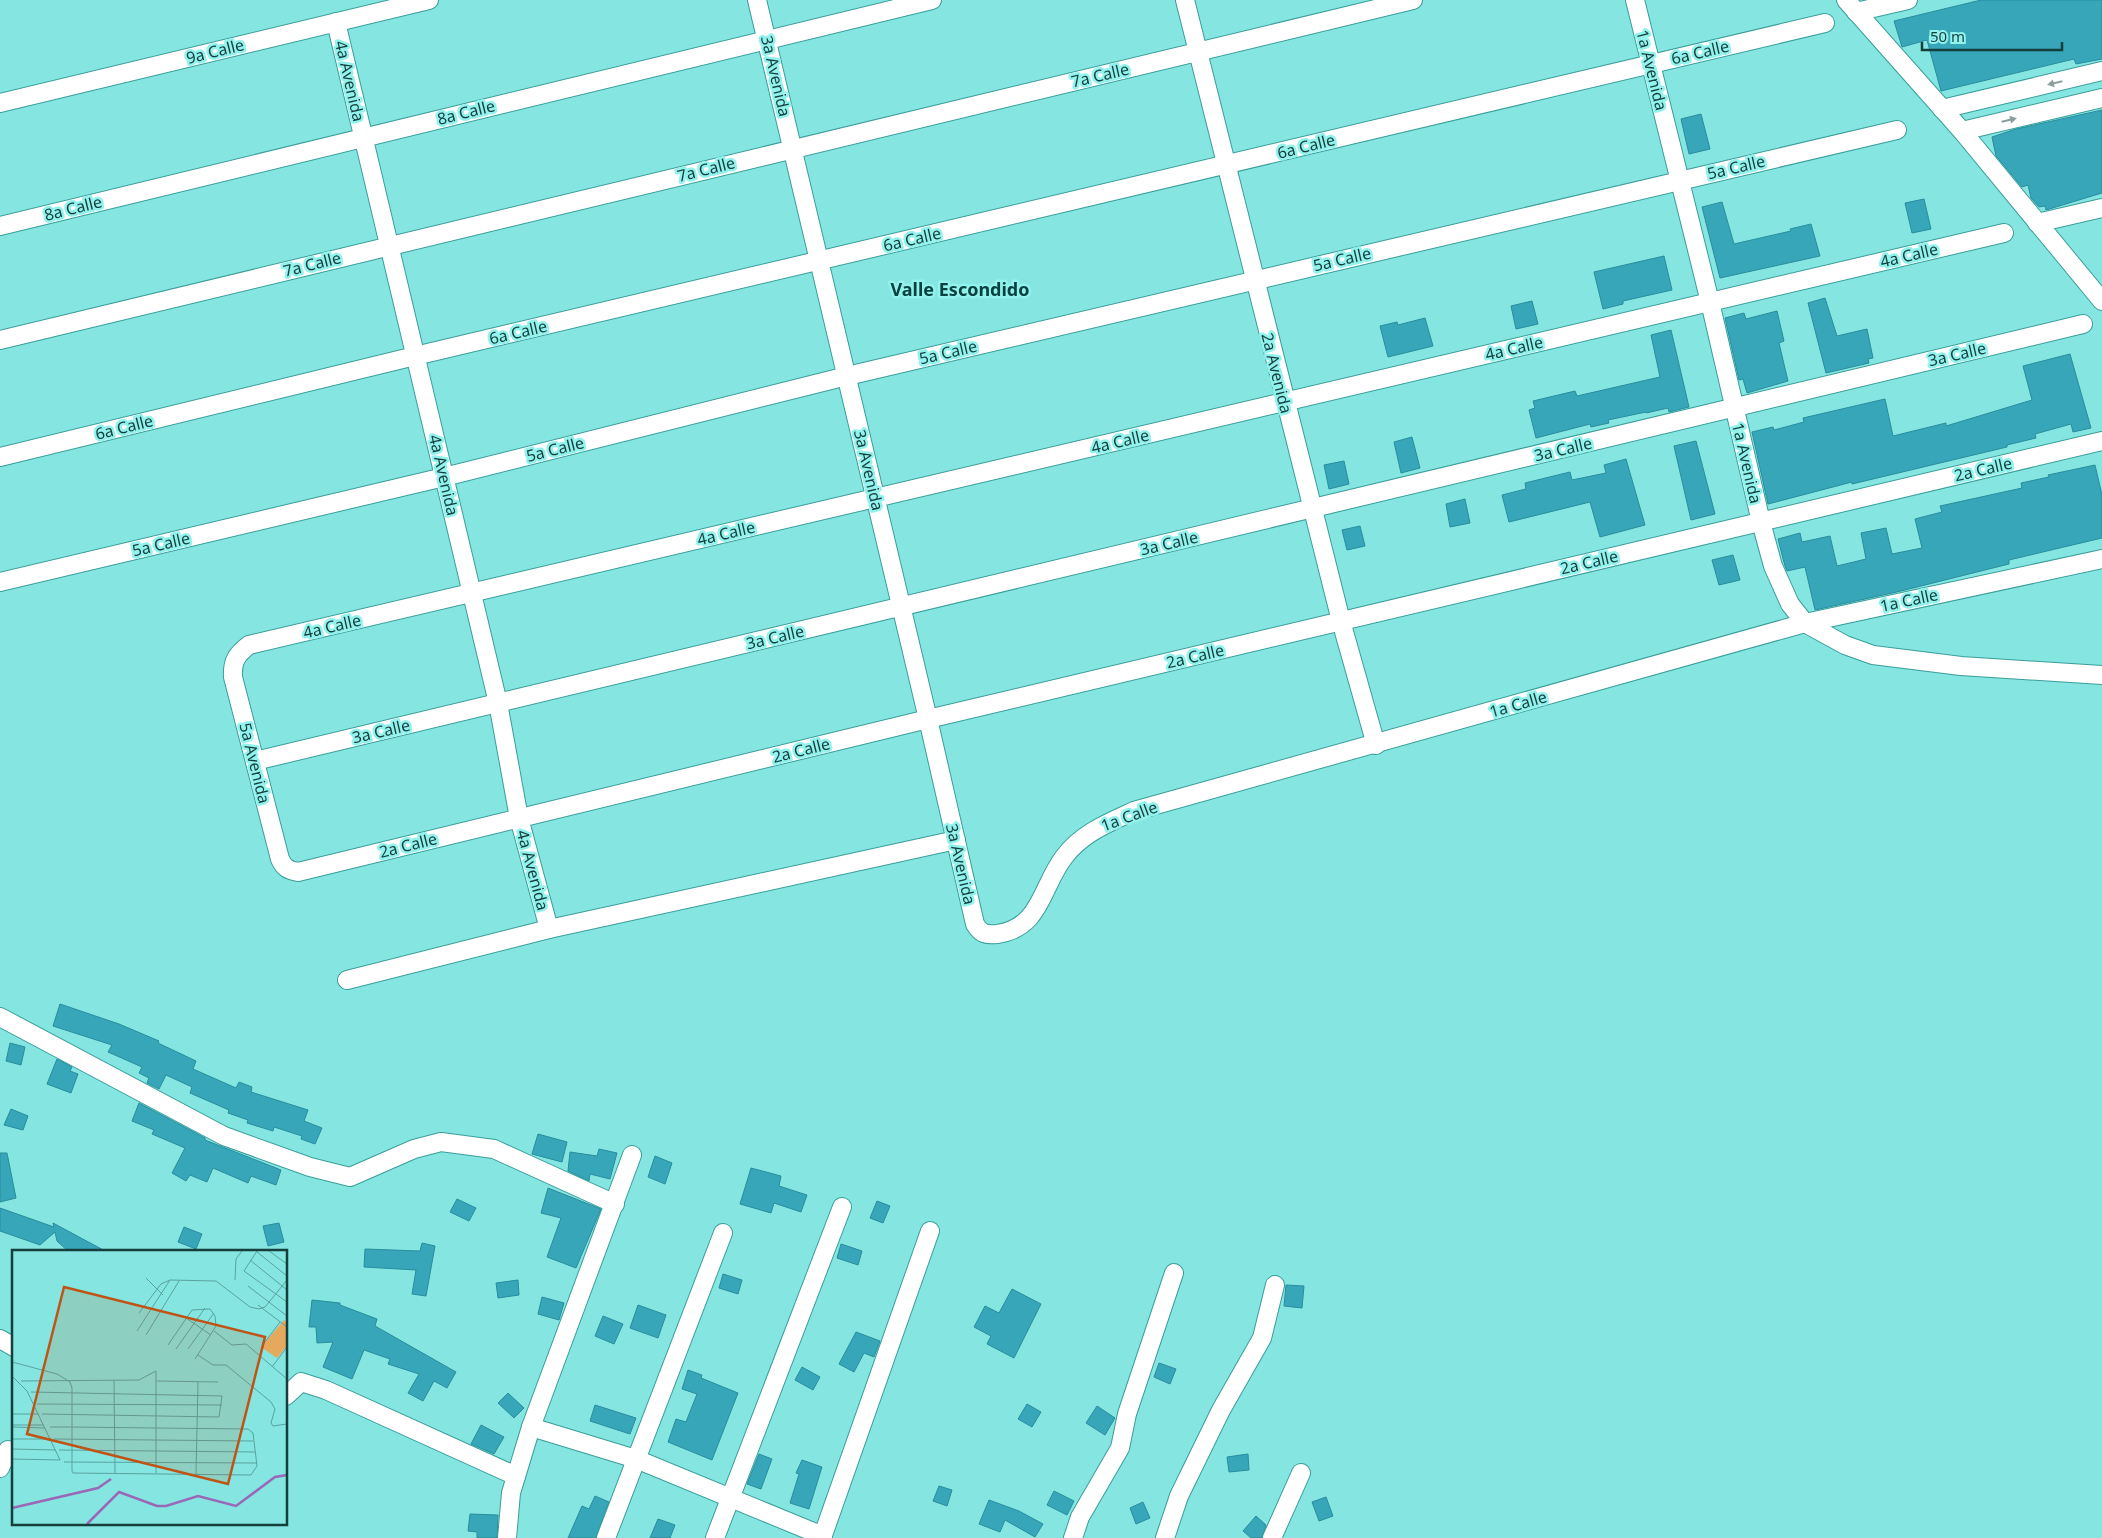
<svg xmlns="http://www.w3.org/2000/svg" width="2102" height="1538" font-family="'Noto Sans',sans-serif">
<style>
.building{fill:#37a6b9;stroke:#288d9d}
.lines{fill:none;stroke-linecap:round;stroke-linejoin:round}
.minor-casing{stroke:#3a9e9a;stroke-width:20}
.minor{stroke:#fff;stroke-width:18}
.oneway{fill:#8a9f9e}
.labels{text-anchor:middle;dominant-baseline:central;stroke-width:5;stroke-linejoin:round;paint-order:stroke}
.street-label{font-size:16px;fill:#153f3d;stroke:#92f2ed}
.neighbourhood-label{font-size:18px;font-weight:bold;fill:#094240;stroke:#92f2ed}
.inset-river{fill:none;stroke:#9969b8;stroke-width:2.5}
.inset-road{fill:none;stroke:#58a39f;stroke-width:1}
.view{fill:#be5416;fill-opacity:0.15;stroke:#be5416;stroke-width:2.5}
.inset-edge{fill:none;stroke:#153f3d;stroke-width:2.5}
</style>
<rect width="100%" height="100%" fill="#85e5e0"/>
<g class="building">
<path d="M1981,0h121v59l-26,5 -2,-5 -133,32 -14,-51 -25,7 -8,-26z"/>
<path d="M2102,110v83l-56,17 -1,-4 -6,1 -8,-9 -3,-13 -6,2 -26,-31 -4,-19 24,-8z"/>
<path d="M1701,114l9,35 -21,5 -8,-35z"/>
<path d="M1924,199l7,30 -19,4 -7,-30z"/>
<path d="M1722,202l12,42 57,-13 -1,-2 21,-5 9,32 -100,22 -18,-71z"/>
<path d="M1664,256l8,34 -49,11v3l-20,5 -9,-37z"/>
<path d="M1825,298l12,38 30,-7 6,29 -5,1 1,4 -43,10 -18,-70z"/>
<path d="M1532,301l6,23 -22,5 -5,-23z"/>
<path d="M1777,311l7,30 -5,2 9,38 -41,12 -4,-14 -4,1 -14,-62 19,-5 2,6z"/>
<path d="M1425,318l8,28 -45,11 -8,-31 17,-4 1,3z"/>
<path d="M1671,330l18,77 -20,5 -1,-4 -22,5v-1l-38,8 1,3 -18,4 -1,-3 -54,14 -7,-28 6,-2 -2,-7 42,-10 2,5 83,-19 -9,-42z"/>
<path d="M2070,354l21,74 -18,4 -2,-8 -36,10 1,4 -29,7v2l-155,37v-2l-84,22 -16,-72 21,-5 1,3 30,-8 -1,-4 82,-19 8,37 53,-13v3l86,-26 -9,-34z"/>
<path d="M1412,437l8,31 -19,5 -7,-31z"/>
<path d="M1696,441l19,73 -24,6 -17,-74z"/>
<path d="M1626,459l19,66 -45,12 -10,-35 -81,20 -7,-27 24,-6 -1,-6 45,-11 2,8 34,-7 -2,-8z"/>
<path d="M1344,461l5,23 -20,5 -5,-24z"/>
<path d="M2095,465l7,30v43l-93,22v4l-108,27 -86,19 -10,-43 -18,4 -2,-5 -7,-27 22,-6 2,9 28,-6 7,30 29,-7 -5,-26 25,-5 6,26 30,-6 -7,-29 27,-7 -2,-6 82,-18 -1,-5 28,-6 -1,-2z"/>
<path d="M1465,499l5,24 -20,4 -4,-23z"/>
<path d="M1360,526l5,20 -18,4 -5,-20z"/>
<path d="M1733,555l7,25 -21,5 -7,-25z"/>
<path d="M60,1004l59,20 40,17 -1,2 38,18 -3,8 43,19 3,-6 13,5 -1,5 57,18 -4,11 18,7 -7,16 -14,-5 1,-3 -28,-9 -1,4 -26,-8 1,-3 -20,-7 1,-3 -39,-17 2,-6 -26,-12 -7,14 -12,-6 2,-5 -10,-5 3,-6 -34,-15 4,-7 -59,-19z"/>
<path d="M10,1043l15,4 -4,18 -15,-4z"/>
<path d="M57,1059l15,8 -2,4 8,3 -7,19 -24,-9z"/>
<path d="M139,1103l66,35v2l76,30 -5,15 -25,-9 -3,7 -35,-15 -6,14 -17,-7 -4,6 -14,-8 13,-25 -33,-14 2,-4 -22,-9z"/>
<path d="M11,1109l17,7 -5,14 -19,-5z"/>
<path d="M538,1134l29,8 -5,20 -30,-8z"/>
<path d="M599,1149l18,4 -7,26 -20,-5 -1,7 -21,-10 2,-19 27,4z"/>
<path d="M0,1153h7l9,45 -16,4z"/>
<path d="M655,1156l17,7 -7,21 -17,-7z"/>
<path d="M751,1168l30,8 -2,10 28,9 -6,17 -27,-9 -3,10 -31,-9z"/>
<path d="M548,1188l53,21 -25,59 -29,-11 14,-39 -20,-5z"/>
<path d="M457,1199l19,9 -7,13 -19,-9z"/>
<path d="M877,1201l13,5 -7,17 -13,-5z"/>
<path d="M0,1208l54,19 -1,-4 54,29h-38l-12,-11 -2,-9 -15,13 -40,-14z"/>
<path d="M279,1223l5,19 -16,4 -5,-20z"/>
<path d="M184,1227l18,7 -6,15 -18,-7z"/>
<path d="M422,1243l13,3 -9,50 -14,-2 4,-24 -52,-3 1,-18 55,2z"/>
<path d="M841,1244l21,7 -4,14 -21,-7z"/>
<path d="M723,1274l19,6 -4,14 -19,-6z"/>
<path d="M518,1280l1,15 -21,3 -2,-15z"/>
<path d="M1286,1285l18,1 -2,22 -18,-2z"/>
<path d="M1012,1289l29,15 -27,54 -27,-14 4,-8 -17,-9 11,-21 14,7z"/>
<path d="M542,1297l22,6 -5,17 -21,-6z"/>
<path d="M312,1300l28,3v2l37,14 -2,7 81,46 -9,16 -13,-7 -11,20 -15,-8 11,-19 -31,-10 2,-5 -26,-9 -12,29 -29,-12 10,-25 -16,1 -1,-16h-7z"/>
<path d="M638,1305l28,10 -8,23 -28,-10z"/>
<path d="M603,1316l20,8 -9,20 -19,-8z"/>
<path d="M856,1332l24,9 -6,16 -10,-4 -10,19 -15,-8z"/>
<path d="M1159,1363l17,6 -6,15 -16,-7z"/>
<path d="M802,1367l18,10 -7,13 -18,-10z"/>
<path d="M688,1370l14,5 -1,3 37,15 -26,67 -44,-18 8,-23 10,3 11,-28 -15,-5z"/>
<path d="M508,1393l16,15 -10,10 -16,-15z"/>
<path d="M1027,1404l14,8 -9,15 -14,-8z"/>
<path d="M595,1405l41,13 -6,16 -40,-13z"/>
<path d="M1097,1406l18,12 -10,17 -19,-12z"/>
<path d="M481,1425l23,12 -10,17 -23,-10z"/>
<path d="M759,1454l13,5 -11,30 -14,-5z"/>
<path d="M1248,1454l1,16 -20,2 -2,-15z"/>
<path d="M802,1460l20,7 -13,42 -19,-6 9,-29 -3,-1z"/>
<path d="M939,1486l13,4 -5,16 -14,-5z"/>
<path d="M1054,1491l20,10 -7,14 -20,-10z"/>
<path d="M595,1496l14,6 -13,36h-28l14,-32 7,3z"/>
<path d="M1326,1497l7,19 -14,5 -7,-19z"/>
<path d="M989,1500l30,11 24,13 -8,13 -30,-17 -5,12 -21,-8z"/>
<path d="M1143,1502l7,16 -14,6 -6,-16z"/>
<path d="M470,1514l28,1 -1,23h-20v-6l-9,-1z"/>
<path d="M1256,1516l10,9 -4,13h-11l-8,-7z"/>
<path d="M658,1519l17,6 -5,13h-20z"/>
</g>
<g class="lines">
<g class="minor-casing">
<g id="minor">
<path d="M757,0l171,719 47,205c6,10 11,11 22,10 44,-6 44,-47 67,-77 18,-24 44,-34 70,-46l671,-188 297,-64"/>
<path d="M1185,0l156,621 35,124"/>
<path d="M1635,0l75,302 51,220 12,44 17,38 15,19 40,22 28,10 88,11 141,9"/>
<path d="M1846,0l116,131 140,170"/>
<path d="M1856,12l52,-12"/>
<path d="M336,22l162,681 21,115 30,111"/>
<path d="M0,103l429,-103"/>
<path d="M1942,109l160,-38"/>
<path d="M1962,131l140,-33"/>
<path d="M2037,223l65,-15"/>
<path d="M0,226l932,-226"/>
<path d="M2004,233l-1755,412c-12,9 -17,16 -16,32l47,182c4,9 8,11 18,13l630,-153 1174,-278"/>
<path d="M0,340l1413,-340"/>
<path d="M0,457l415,-101 1410,-333"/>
<path d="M0,582l444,-105 403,-101 1050,-246"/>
<path d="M255,761l1828,-437"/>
<path d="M347,980l202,-51 407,-89"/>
<path d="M0,1017l224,119 86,31 40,10 64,-28 27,-7 53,7 121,55"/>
<path d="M0,1339l14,8"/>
<path d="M286,1396l15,-14 25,8 190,86"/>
<path d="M531,1427l105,32 187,77"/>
<path d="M0,1468l8,-18"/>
<path d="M507,1538l4,-45 20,-66 101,-272"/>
<path d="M606,1538l117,-305"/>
<path d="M715,1538l127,-331"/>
<path d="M822,1538l108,-307"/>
<path d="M1073,1538l7,-21 40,-69 7,-34 47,-141"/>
<path d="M1165,1538l14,-42 42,-86 41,-72 13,-53"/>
<path d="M1272,1538l29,-65"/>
</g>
</g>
<use href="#minor" class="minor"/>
</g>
<defs><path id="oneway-solid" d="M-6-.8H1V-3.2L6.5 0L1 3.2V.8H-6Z" transform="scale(1.25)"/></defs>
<g class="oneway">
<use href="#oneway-solid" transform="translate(2055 83) rotate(167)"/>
<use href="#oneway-solid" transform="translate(2009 120) rotate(-13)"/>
</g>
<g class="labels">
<g class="street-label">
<text transform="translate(215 51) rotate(-14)">9a Calle</text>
<text transform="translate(1700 52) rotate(-13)">6a Calle</text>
<text transform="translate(1652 70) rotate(76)">1a Avenida</text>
<text transform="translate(1100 75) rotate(-13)">7a Calle</text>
<text transform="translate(776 76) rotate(77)">3a Avenida</text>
<text transform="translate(350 81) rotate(77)">4a Avenida</text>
<text transform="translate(466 112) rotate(-14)">8a Calle</text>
<text transform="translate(1306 146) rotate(-14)">6a Calle</text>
<text transform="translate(1736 167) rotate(-13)">5a Calle</text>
<text transform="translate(706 169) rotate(-14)">7a Calle</text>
<text transform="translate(73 208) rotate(-14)">8a Calle</text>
<text transform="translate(912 239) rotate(-13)">6a Calle</text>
<text transform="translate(1909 255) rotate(-13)">4a Calle</text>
<text transform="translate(1342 259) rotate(-13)">5a Calle</text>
<text transform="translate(312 264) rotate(-14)">7a Calle</text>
<text transform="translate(518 332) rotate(-13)">6a Calle</text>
<text transform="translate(1514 348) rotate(-13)">4a Calle</text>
<text transform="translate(948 352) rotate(-13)">5a Calle</text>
<text transform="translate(1957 354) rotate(-13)">3a Calle</text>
<text transform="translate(1277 373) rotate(76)">2a Avenida</text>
<text transform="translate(124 427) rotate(-14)">6a Calle</text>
<text transform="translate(1120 441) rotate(-13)">4a Calle</text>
<text transform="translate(555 449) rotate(-14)">5a Calle</text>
<text transform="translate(1563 449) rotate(-13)">3a Calle</text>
<text transform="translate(1747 463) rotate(77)">1a Avenida</text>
<text transform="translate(1983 469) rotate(-13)">2a Calle</text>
<text transform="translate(869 470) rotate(77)">3a Avenida</text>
<text transform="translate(444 475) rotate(77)">4a Avenida</text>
<text transform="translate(726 533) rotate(-13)">4a Calle</text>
<text transform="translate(1169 543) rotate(-13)">3a Calle</text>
<text transform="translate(161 544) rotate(-13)">5a Calle</text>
<text transform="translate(1589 562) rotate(-13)">2a Calle</text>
<text transform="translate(1909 600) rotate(-12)">1a Calle</text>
<text transform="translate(332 626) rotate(-13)">4a Calle</text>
<text transform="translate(775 637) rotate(-13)">3a Calle</text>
<text transform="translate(1195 656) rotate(-13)">2a Calle</text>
<text transform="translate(1518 704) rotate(-16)">1a Calle</text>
<text transform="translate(381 731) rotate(-13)">3a Calle</text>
<text transform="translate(801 750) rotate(-14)">2a Calle</text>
<text transform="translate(255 763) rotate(76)">5a Avenida</text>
<text transform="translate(1129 816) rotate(-20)">1a Calle</text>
<text transform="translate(408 845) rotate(-14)">2a Calle</text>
<text transform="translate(961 864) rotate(77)">3a Avenida</text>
<text transform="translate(533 870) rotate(75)">4a Avenida</text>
</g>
<g class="neighbourhood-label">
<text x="960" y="289">Valle Escondido</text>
</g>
</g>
<g transform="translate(12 1250)">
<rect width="275" height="275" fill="#85e5e0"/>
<path d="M272,70l3,3v23l-10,12 -16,-11z" fill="#e5a95d"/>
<path class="inset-river" d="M0,258l86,-20 13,-9M75,274l32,-32 38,14h9l32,-10 38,10 39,-29 12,-2"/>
<path class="inset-road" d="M245,1l-13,20 43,31M257,1l18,13M245,2l30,24M238,10l37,30M134,28l17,17M223,30l1,-21 6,-8M236,36l39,30M246,55l29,22M127,63l22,-29 9,-4 46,1 34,26 9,2 6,-2 22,-27M174,68l25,17M125,81l33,-51M202,81l18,14 14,-1 41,35M134,85l33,-54M156,95l24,-35 18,-1 5,7 1,10 -21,33M250,96l18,-24M164,99l29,-41M176,99l26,-36M186,105l15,10h13l45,37 4,7 -4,14 2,3 14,-2M0,112l45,12 13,8 2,6v83l1,2 178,2 6,-9 -4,-33 -5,-4 -92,-1 -84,-1h-22M260,117l15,-20M0,126l15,15 33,69 -48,-1M102,130l1,93M9,131l118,-1 17,-9v102M145,131l61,1M19,142l191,4 -3,21 -177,-3M25,154l185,1M0,164h27M0,175h32M0,177l33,1M0,189h39M42,189l199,2M0,199l44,1M47,200l196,2M52,212l193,1M184,224l2,-92"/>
<path class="view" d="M52,37l201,50 -37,147 -201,-50z"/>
<rect width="275" height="275" class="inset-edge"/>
</g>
<path d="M1922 42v8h140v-8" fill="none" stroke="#153f3d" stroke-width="2.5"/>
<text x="1930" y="42" font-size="15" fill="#153f3d" stroke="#92f2ed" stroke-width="4" paint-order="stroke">50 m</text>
</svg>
